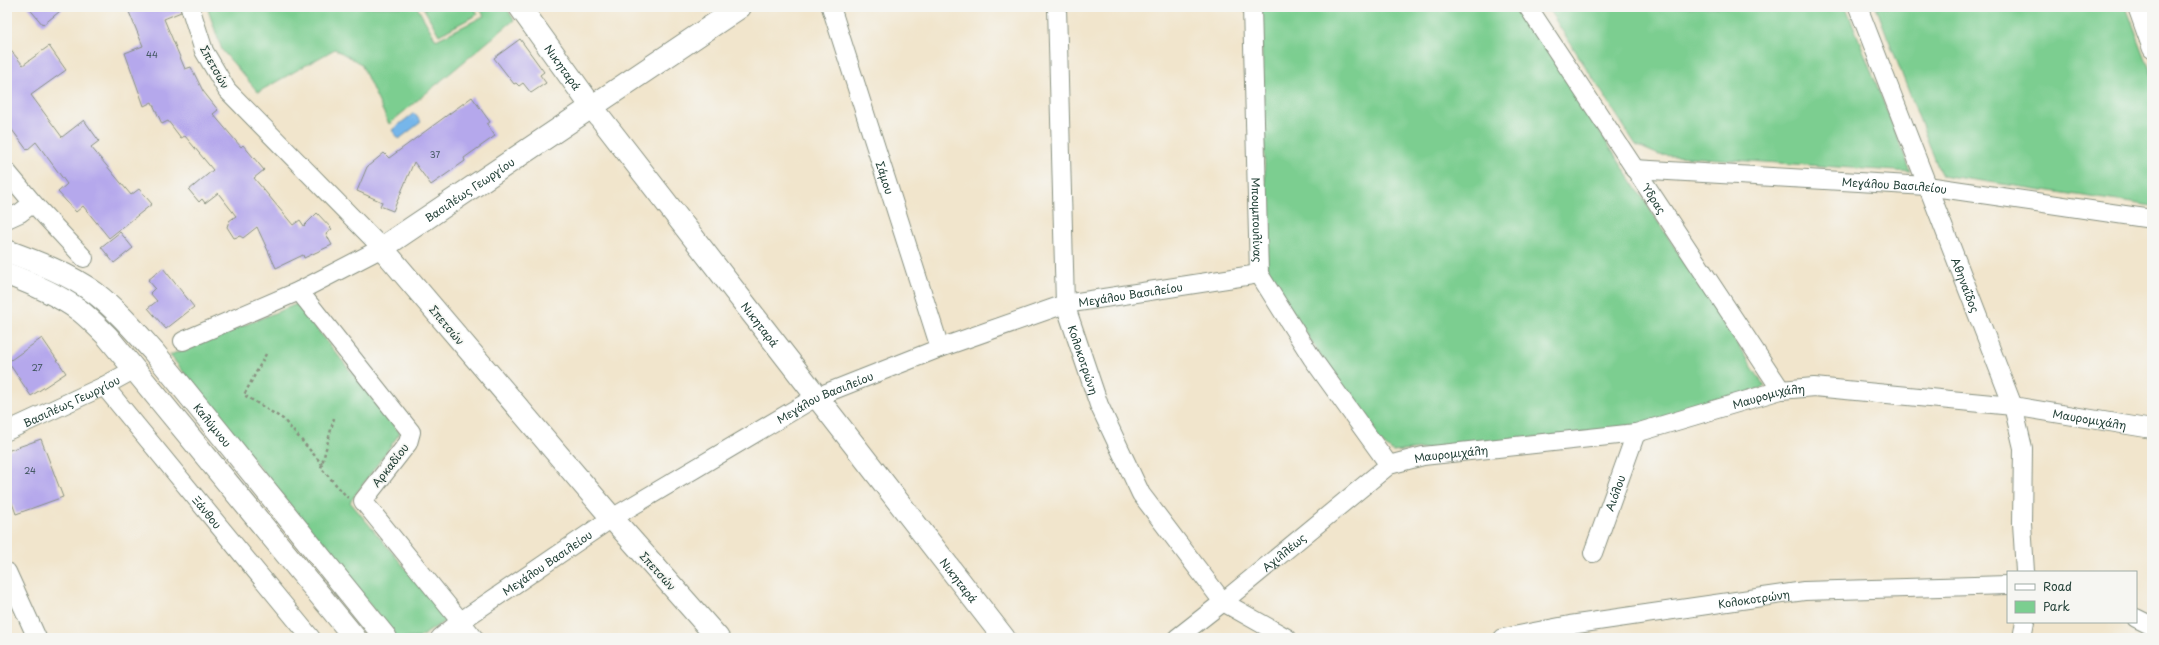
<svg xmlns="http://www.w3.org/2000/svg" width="2159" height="645" font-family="'Playpen Sans',sans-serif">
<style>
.green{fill:#7bce90;stroke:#4d8662}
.water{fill:#76b6ea;stroke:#4a7a8f}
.building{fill:#b5a8ec}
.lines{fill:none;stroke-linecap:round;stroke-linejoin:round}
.street-casing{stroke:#889180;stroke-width:20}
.secondary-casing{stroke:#889180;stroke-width:24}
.path{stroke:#889180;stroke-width:2.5;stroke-dasharray:3 3;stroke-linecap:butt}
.street{stroke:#fff;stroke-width:18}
.secondary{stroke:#fff;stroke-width:22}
.labels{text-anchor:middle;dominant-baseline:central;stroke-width:3.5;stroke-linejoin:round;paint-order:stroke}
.number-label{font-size:9px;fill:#445862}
.street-label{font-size:11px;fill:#1f3d34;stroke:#f6f6f2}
</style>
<rect width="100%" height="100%" fill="#f6f6f2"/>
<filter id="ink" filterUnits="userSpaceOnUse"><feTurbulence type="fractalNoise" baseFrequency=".025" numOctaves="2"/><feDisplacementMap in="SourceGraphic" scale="8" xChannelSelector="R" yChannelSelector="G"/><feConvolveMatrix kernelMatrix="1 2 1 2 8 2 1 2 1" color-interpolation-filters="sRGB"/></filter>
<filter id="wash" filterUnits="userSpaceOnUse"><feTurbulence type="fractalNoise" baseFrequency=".012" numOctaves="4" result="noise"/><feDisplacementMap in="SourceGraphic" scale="16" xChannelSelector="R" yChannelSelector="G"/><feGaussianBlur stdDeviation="0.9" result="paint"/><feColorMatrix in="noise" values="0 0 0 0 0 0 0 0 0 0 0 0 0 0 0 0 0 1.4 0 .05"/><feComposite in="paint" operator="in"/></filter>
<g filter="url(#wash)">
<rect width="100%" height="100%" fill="#f1e5cc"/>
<g class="green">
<path d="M213,7h204l19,33 48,-24 -5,-9h27l8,13 -125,104 -28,-60 -26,-15 -77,43 -36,-42 -14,-40z"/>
<path d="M423,7h51l4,7 -39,21z"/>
<path d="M1261,7h258l246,380 -129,41 -243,24 -20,-16 -106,-163z"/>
<path d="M1547,7h299l65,165 -252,-17 -23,-10z"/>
<path d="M1876,7h250l26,68v131l-211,-31z"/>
<path d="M297,304l103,129 -50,69 98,117 -29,19h-23l-226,-283z"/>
</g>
<path class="water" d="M414,113l7,9 -22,17 -7,-9z"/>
<g id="blocks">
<g class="building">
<path d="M28,7h37l-22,18z"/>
<path d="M127,7h53l1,5 -17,7 21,50 6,-2 12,24 15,19 -5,4 28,33 2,-2 21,25 -10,8 39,47 7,-5 4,6 13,-13 15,16 -6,5 6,11 -28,13 -1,-3 -27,13 -19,-41 -14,11 -3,-2 -6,2 -7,-11 2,-6 7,-5 -18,-23 -13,10 -3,-4 -3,3 -10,-12 24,-20 -28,-34 -4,2 -13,-17 -6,3 -10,-22 -8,4 -19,-53 18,-7z"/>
<path d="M520,39l24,33 -4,3 6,8 -15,10 -8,-10 -4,3 -3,-3 -2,1 -20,-26z"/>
<path d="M7,46l16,19 26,-19 17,24 -35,25 31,42 22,-17 15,21 -8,6 40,48 8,-6 13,15 -43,34 -26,-32 -7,6 -18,-20 9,-8 -31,-42 -9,8 -20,-27z"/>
<path d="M472,97l18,25 -3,2 8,12 -31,22 1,3 -34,24 -17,-23 -21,49 -13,-5 2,-4 -25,-11 10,-24 17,-14 5,5z"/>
<path d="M120,232l13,16 -19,15 -13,-16z"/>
<path d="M163,268l31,39 -28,22 -18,-21 9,-7 -7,-8 5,-5 -7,-8z"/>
<path d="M42,338l24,35 -35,23 -23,-34z"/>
<path d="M41,439l22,58 -47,17 -9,-25v-38z"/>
</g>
</g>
</g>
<g filter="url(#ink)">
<use href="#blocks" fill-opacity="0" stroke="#889180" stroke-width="1"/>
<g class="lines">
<g class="street-casing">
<g id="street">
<path id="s1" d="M831,7l109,341"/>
<path id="s2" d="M1057,7l8,297 34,101 42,89 82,108 64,36"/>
<path id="s3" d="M1252,7l7,267 53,84 77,107"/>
<path id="s4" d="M1528,7l253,383"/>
<path id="s5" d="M1858,7l155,399 10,42 -1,75 3,49"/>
<path d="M2137,7l15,42"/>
<path id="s6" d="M1634,169l293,17 225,33"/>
<path d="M7,172l26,31 51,55"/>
<path d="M7,219l13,-6 13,-10"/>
<path d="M299,291l112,141 -3,11 -45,58 111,137"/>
<path d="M183,341l116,-50 83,-43 -155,-158 -23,-39 -14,-44"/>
<path id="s7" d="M104,386l207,252"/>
<path id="s8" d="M7,431l97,-45 31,-17"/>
<path id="s9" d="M1593,553l43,-120"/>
<path d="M7,572l30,66"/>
<path d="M2136,618l16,8"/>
<path id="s10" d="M440,638l21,-17 151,-103 204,-121 124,-49 125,-44 194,-30"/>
<path id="s11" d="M1177,638l46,-36 166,-137 34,-9 213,-23 145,-43 33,-3 199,19 139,23"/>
<path id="s12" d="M1503,638l67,-13 234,-34 204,-6"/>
<path d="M2022,638l3,-16"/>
</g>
</g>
<g class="secondary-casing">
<g id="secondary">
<path id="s13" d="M520,7l72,100 412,531"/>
<path id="s14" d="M7,251c30,11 62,23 88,42 22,17 40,38 58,58l233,287"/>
<path d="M7,274c24,9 51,21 72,36 10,8 19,17 28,26l248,302"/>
<path id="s15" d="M718,638l-106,-120 -230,-270 358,-241"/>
</g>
</g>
<g class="path">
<path d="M266,354l-22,41 39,24 39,45"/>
<path d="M334,418l-13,50 27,30"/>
</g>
<use href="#street" class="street"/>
<use href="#secondary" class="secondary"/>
</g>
</g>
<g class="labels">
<g class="number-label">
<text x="152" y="54">44</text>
<text x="435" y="154">37</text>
<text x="37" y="367">27</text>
<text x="30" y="470">24</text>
</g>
<g class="street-label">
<text transform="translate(215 67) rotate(61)">Σπετσών</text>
<text stroke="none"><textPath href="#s13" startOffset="74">Νικηταρά</textPath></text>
<text stroke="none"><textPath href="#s1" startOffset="179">Σάμου</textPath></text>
<text stroke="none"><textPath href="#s6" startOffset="261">Μεγάλου Βασιλείου</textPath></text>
<text stroke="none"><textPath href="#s15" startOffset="620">Βασιλέως Γεωργίου</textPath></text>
<text stroke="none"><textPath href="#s4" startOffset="230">Ύδρας</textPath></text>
<text stroke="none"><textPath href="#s3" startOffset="213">Μπουμπουλίνας</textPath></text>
<text stroke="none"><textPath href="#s5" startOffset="298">Αθηναΐδος</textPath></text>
<text stroke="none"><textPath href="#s10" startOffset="779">Μεγάλου Βασιλείου</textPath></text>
<text stroke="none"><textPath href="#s13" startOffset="398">Νικηταρά</textPath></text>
<text transform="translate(447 325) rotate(50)">Σπετσών</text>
<text stroke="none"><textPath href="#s2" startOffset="356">Κολοκοτρώνη</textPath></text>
<text stroke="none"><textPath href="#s11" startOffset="661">Μαυρομιχάλη</textPath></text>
<text stroke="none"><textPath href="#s10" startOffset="455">Μεγάλου Βασιλείου</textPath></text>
<text stroke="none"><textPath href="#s8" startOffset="71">Βασιλέως Γεωργίου</textPath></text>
<text stroke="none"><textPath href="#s11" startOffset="985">Μαυρομιχάλη</textPath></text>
<text stroke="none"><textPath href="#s14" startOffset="275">Καλύμνου</textPath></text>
<text stroke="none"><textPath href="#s11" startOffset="337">Μαυρομιχάλη</textPath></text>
<text transform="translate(390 465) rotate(-52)">Αρκαδίου</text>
<text stroke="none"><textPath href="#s9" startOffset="64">Αιόλου</textPath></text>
<text stroke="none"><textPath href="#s7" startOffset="163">Ξάνθου</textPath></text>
<text stroke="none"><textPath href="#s11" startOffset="137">Αχιλλέως</textPath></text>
<text stroke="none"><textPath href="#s10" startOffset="131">Μεγάλου Βασιλείου</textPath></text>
<text transform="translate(658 571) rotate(48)">Σπετσών</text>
<text stroke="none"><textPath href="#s13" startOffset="722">Νικηταρά</textPath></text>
<text stroke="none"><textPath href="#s12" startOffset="254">Κολοκοτρώνη</textPath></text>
</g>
</g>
<rect width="2159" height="645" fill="none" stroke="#f6f6f2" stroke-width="24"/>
<rect x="2007" y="571" width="130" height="52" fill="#f6f6f2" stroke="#a0aca6"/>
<rect x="2015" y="584" width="20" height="6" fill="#ffffff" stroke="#a0aca6"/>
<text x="2043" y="591" font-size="12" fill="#1f3d34">Road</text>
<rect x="2015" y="601" width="20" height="12" fill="#7bce90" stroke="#a0aca6"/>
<text x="2043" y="611" font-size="12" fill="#1f3d34">Park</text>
</svg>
